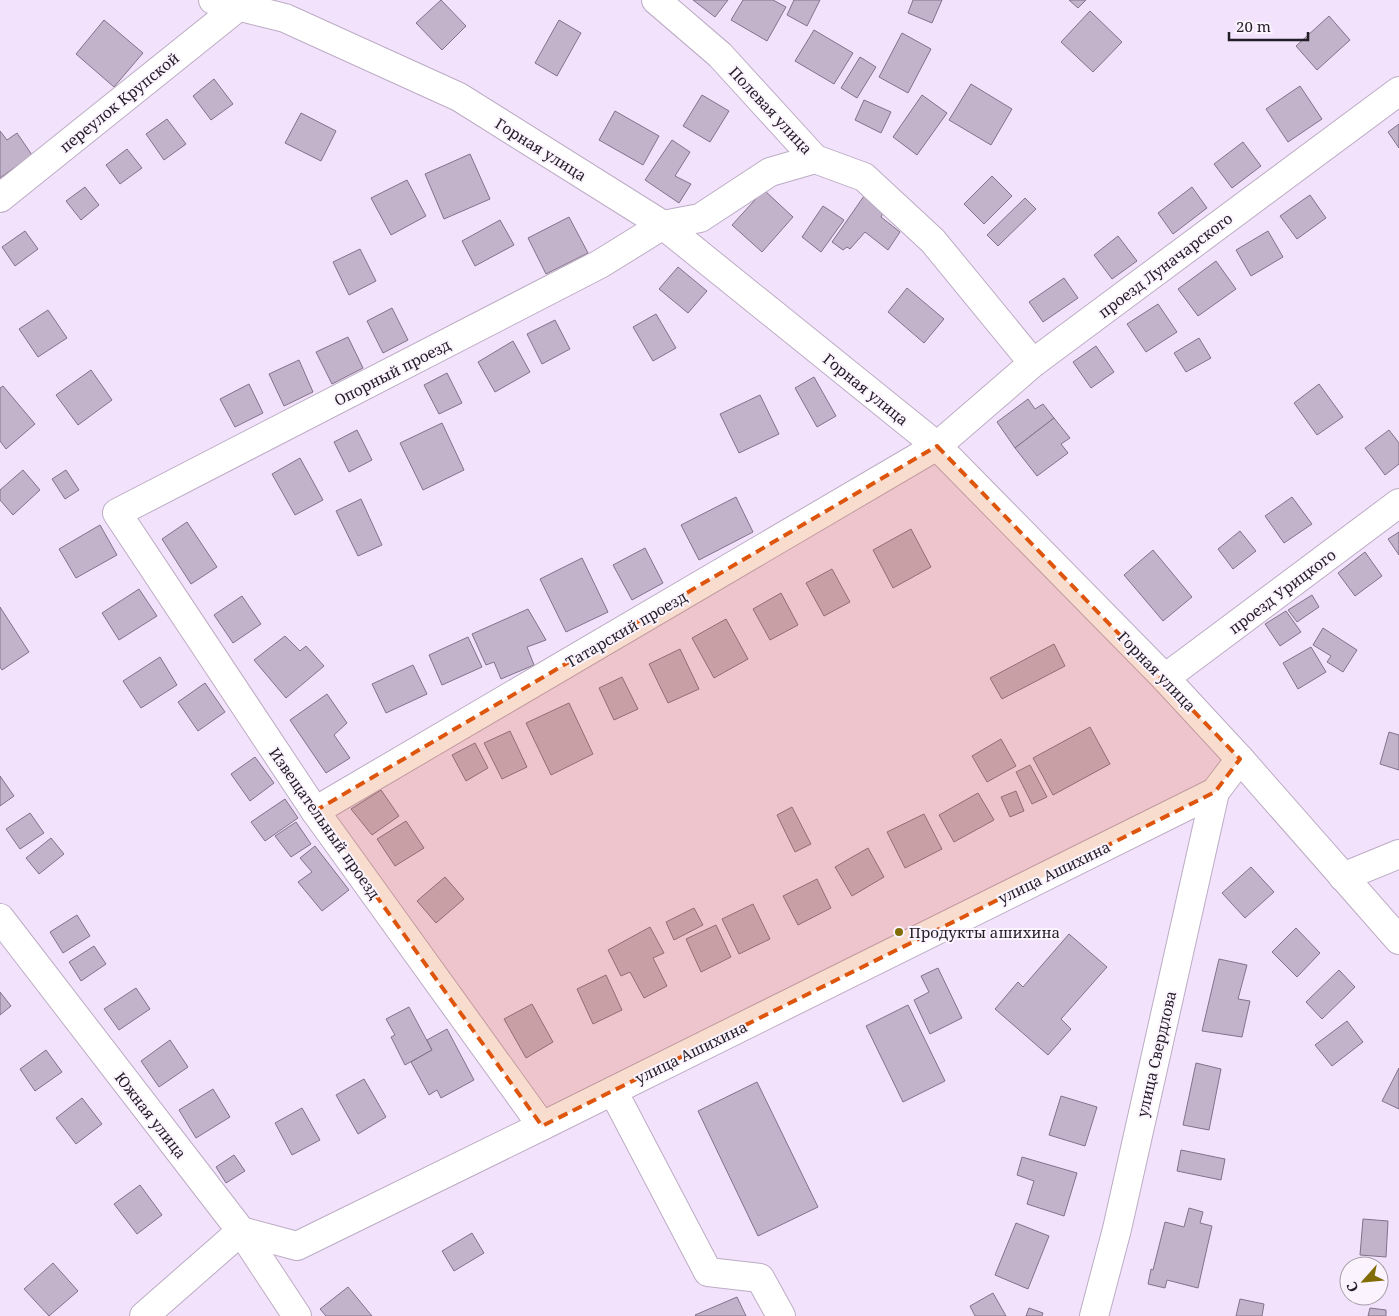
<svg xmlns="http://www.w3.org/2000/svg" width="1399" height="1316" font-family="'Noto Serif',serif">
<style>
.building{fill:#c2b2ca;stroke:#827389}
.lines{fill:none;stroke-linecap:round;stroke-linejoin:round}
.minor-casing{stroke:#bcacc4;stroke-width:30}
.minor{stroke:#fff;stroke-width:28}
.marked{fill:#de560d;fill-opacity:0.2;stroke:#de560d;stroke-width:4;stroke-dasharray:10 6;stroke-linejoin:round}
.poi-dot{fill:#826c07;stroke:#fbf4fe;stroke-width:2}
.labels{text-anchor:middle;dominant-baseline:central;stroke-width:4;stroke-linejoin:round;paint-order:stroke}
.street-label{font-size:15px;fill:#231d26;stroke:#fbf4fe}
.poi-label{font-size:15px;fill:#231d26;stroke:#fbf4fe;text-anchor:start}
</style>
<rect width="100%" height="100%" fill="#f3e2fc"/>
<g class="building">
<path d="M441,0l25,26 -24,24 -26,-27z"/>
<path d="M693,0h35l-13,17z"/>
<path d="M743,0h30l13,7 -19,34 -36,-21z"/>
<path d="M794,0h26l-13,26 -20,-11z"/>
<path d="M913,0h29l-10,23 -24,-10z"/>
<path d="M1069,0h17l-8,8z"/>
<path d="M1090,11l32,31 -29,30 -32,-30z"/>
<path d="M1329,16l21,24 -33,30 -21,-24z"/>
<path d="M104,20l39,33 -29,34 -38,-33z"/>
<path d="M559,20l22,13 -24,43 -22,-13z"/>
<path d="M814,30l39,23 -19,31 -39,-23z"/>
<path d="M902,33l29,16 -23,44 -29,-16z"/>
<path d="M860,57l16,10 -19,31 -16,-10z"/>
<path d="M214,79l19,25 -22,16 -18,-24z"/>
<path d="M971,84l41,25 -21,36 -42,-25z"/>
<path d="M1300,86l22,33 -34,23 -22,-33z"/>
<path d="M702,95l27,16 -19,31 -27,-16z"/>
<path d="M922,95l25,18 -30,42 -24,-18z"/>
<path d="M864,100l27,12 -10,21 -26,-13z"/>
<path d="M615,111l44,25 -16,29 -44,-25z"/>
<path d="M301,113l35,18 -15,30 -36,-18z"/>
<path d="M167,119l19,25 -22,16 -18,-26z"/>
<path d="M1399,124v24l-11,-16z"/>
<path d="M0,131l7,9 10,-7 15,22 -32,23z"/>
<path d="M672,140l18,12 -15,24 16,8 -12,19 -34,-23z"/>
<path d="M1243,142l18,24 -29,22 -18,-24z"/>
<path d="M127,149l15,19 -22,16 -14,-19z"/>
<path d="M470,154l20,45 -46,20 -19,-45z"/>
<path d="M992,176l20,20 -28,28 -20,-20z"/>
<path d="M407,180l19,36 -35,19 -20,-37z"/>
<path d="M85,187l14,18 -18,15 -15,-19z"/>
<path d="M1192,187l15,21 -34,26 -15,-21z"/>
<path d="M764,190l29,27 -31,35 -30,-27z"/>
<path d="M1310,195l16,23 -29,21 -17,-23z"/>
<path d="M864,196l20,15 -3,6 19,15 -12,18 -23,-18 -15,17 -3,-2 -4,3 -11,-8z"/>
<path d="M1025,198l11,11 -38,37 -11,-11z"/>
<path d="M823,206l21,14 -23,32 -19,-15z"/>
<path d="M569,217l19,36 -42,21 -18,-36z"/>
<path d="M500,220l14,25 -39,21 -13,-25z"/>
<path d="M25,231l13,18 -23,17 -13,-19z"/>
<path d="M1268,231l15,26 -32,19 -15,-26z"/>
<path d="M1118,236l19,25 -25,18 -18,-24z"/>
<path d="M360,249l16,32 -27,14 -16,-33z"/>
<path d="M1216,261l20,28 -38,27 -20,-27z"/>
<path d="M678,267l29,24 -19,22 -29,-24z"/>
<path d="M1064,278l14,20 -35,24 -14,-20z"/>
<path d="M907,288l37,31 -20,24 -36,-31z"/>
<path d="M1158,304l19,28 -31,20 -19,-28z"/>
<path d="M392,308l16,32 -25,13 -16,-32z"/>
<path d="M48,310l19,28 -29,19 -19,-28z"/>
<path d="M656,314l20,34 -23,13 -20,-34z"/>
<path d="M555,320l15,29 -28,15 -15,-30z"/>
<path d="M348,337l15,31 -31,16 -16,-32z"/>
<path d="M1199,338l12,20 -25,14 -12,-19z"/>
<path d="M513,341l17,31 -35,20 -17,-30z"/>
<path d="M1096,346l18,26 -23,16 -18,-26z"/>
<path d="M299,360l14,32 -29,14 -15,-32z"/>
<path d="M91,370l21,30 -34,25 -22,-30z"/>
<path d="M447,373l15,30 -23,11 -15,-29z"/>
<path d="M814,377l22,39 -19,11 -22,-39z"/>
<path d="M249,384l14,29 -28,14 -15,-28z"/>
<path d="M1319,384l24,33 -26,18 -23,-32z"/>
<path d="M3,386l32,38 -29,25 -6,-8v-53z"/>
<path d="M760,395l19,39 -40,19 -19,-39z"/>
<path d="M1028,399l7,10 8,-5 11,14 -39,30 -18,-26z"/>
<path d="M1054,418l16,20 -9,6 7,9 -31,23 -22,-28z"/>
<path d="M442,423l22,47 -41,20 -23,-47z"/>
<path d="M357,430l15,30 -23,12 -15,-30z"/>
<path d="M1389,430l10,13v21l-14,11 -20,-27z"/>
<path d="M300,458l23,42 -28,15 -23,-41z"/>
<path d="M23,470l17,20 -27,25 -13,-15v-10z"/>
<path d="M66,470l13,20 -14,9 -13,-20z"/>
<path d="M736,497l17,35 -54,28 -18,-35z"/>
<path d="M1292,497l20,27 -28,19 -19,-27z"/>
<path d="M361,499l21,46 -24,11 -22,-45z"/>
<path d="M187,522l30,45 -26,17 -29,-45z"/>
<path d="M100,525l17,30 -41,23 -17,-29z"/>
<path d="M911,529l20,38 -38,21 -20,-38z"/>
<path d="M1240,531l16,20 -23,18 -15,-20z"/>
<path d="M1399,532v23l-11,-16z"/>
<path d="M645,548l18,35 -31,17 -19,-35z"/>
<path d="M1153,550l39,47 -29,24 -39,-46z"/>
<path d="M1365,552l17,24 -27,20 -17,-23z"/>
<path d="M582,558l26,54 -42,20 -26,-53z"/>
<path d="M832,569l18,33 -26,14 -18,-33z"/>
<path d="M139,589l18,27 -38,24 -17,-27z"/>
<path d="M781,593l17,32 -28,15 -17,-31z"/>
<path d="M1312,595l7,12 -22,15 -9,-12z"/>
<path d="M242,596l19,28 -28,19 -19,-28z"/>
<path d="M0,607l29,45 -27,18 -2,-3z"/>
<path d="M528,609l18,31 -19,7 7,18 -33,14 -7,-17 -8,3 -14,-31z"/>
<path d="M1286,611l15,21 -21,14 -15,-22z"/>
<path d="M726,619l22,40 -34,19 -22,-40z"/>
<path d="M1323,628l34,22 -14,22 -16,-10 4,-6 -18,-11z"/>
<path d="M285,636l15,15 6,-5 18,20 -38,32 -32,-38z"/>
<path d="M468,637l14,30 -40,18 -13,-30z"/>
<path d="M1054,644l11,22 -63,33 -12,-21z"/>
<path d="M1311,647l15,25 -28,17 -15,-26z"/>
<path d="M680,649l19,40 -31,14 -19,-39z"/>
<path d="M160,657l17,28 -36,23 -18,-27z"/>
<path d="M413,665l14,29 -41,19 -14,-29z"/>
<path d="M622,677l16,32 -24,11 -15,-32z"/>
<path d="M205,683l20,29 -27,19 -20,-29z"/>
<path d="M327,694l20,29 -13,12 16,23 -24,15 -36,-53z"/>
<path d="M569,703l24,51 -42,21 -25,-52z"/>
<path d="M1090,727l20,37 -57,31 -20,-37z"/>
<path d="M510,731l17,36 -25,12 -18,-36z"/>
<path d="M1389,732l10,3v35l-19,-6z"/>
<path d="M1001,739l15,27 -29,16 -15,-26z"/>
<path d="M475,743l13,25 -22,13 -14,-26z"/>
<path d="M255,757l19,26 -24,18 -19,-27z"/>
<path d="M1030,765l17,32 -15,7 -16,-32z"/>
<path d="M0,776l14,20 -14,10z"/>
<path d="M381,790l18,26 -27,19 -21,-26z"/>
<path d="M1016,791l8,20 -14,6 -9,-20z"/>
<path d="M978,793l16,27 -40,22 -15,-27z"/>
<path d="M285,799l13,19 -33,23 -14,-19z"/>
<path d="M792,807l19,37 -16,8 -18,-37z"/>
<path d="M30,813l14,20 -24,16 -14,-20z"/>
<path d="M924,814l18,35 -37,19 -18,-36z"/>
<path d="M406,821l18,27 -29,18 -18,-27z"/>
<path d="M296,822l15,22 -20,13 -16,-21z"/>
<path d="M51,838l13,16 -25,20 -13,-16z"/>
<path d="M315,846l34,44 -27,21 -24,-29 14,-10 -12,-14z"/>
<path d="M868,848l16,29 -32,19 -17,-29z"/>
<path d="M1251,867l23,25 -29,26 -23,-25z"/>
<path d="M445,877l19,22 -28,24 -19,-22z"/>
<path d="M817,879l14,29 -33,17 -15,-29z"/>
<path d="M753,904l17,35 -31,15 -17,-35z"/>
<path d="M694,908l9,17 -29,15 -8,-18z"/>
<path d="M77,915l13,21 -27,17 -13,-21z"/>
<path d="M716,925l15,32 -30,15 -15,-33z"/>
<path d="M650,927l14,26 -11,5 14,28 -23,12 -14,-26 -9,4 -13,-26z"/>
<path d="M1296,928l24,25 -23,24 -25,-25z"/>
<path d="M1069,934l38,33 -46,52 10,10 -23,26 -53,-46 23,-27 5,5z"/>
<path d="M94,946l12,18 -25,17 -12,-19z"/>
<path d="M1219,959l28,6 -9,34 12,2 -8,36 -40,-6z"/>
<path d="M938,968l24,50 -32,16 -16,-34 15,-8 -8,-16z"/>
<path d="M1339,970l16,17 -33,32 -16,-17z"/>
<path d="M606,975l16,35 -29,14 -16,-35z"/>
<path d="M136,988l14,21 -31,21 -15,-21z"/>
<path d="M0,992l11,14 -11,9z"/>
<path d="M532,1004l21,38 -27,16 -22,-39z"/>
<path d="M908,1005l37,76 -42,21 -37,-76z"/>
<path d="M409,1007l23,43 -27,15 -14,-28 4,-2 -9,-16z"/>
<path d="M1347,1021l16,21 -31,24 -17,-21z"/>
<path d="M447,1029l27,51 -33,18 -4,-8 -8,5 -18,-33 21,-12 -5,-10z"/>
<path d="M170,1040l18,27 -29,20 -18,-26z"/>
<path d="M46,1050l16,22 -27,19 -15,-22z"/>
<path d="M1196,1063l25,6 -12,61 -26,-5z"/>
<path d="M1399,1068v41l-17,-8z"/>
<path d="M364,1079l22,38 -28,17 -22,-39z"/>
<path d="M757,1082l61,125 -60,29 -60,-125z"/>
<path d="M213,1089l17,28 -34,21 -17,-28z"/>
<path d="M1061,1096l36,11 -12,39 -36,-11z"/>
<path d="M82,1098l20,26 -26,20 -20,-26z"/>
<path d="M302,1108l18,32 -28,15 -17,-32z"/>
<path d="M1181,1150l44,9 -4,21 -44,-9z"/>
<path d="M234,1155l11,16 -19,12 -10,-16z"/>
<path d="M1022,1157l55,16 -13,43 -37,-12 7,-23 -17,-6z"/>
<path d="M140,1185l22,30 -25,19 -23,-30z"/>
<path d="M1189,1208l14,4 -3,11 12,3 -14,62 -31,-8 -2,8 -17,-4 3,-15 2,1 12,-48 19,5z"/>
<path d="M1363,1219l25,2 -2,36 -26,-2z"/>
<path d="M1016,1223l33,13 -21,53 -33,-14z"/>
<path d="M472,1233l12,20 -30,18 -12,-20z"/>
<path d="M53,1263l25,28 -29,25 -25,-27z"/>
<path d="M348,1287l24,29h-46l-6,-7z"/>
<path d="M993,1293l13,23h-31l-5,-10z"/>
<path d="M737,1297l9,19h-50l-1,-1z"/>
<path d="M1240,1299l24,5 -2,12h-26z"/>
<path d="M1029,1308l14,5 -1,3h-16z"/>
<path d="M1370,1308l16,2v6h-18z"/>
</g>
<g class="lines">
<g class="minor-casing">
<g id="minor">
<path d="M213,0l72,18 174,79 204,128 274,221 228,232 75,81 159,181"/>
<path d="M656,0l64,55 95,104 49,18 69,64 100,122"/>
<path d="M0,198l238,-191"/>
<path d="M1165,678l234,-175"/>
<path d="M315,811l622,-365 96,-83 366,-272"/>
<path d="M1343,877l56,-23"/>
<path d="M0,918l241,313 56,85"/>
<path d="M613,1091l95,181 52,6 21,38"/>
<path d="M542,1126l-227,-315 -198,-298 483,-249 63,-39 37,-7 70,-46 45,-13"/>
<path d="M144,1316l97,-85 56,15 245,-120 673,-334 25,-33"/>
<path d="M1094,1316l23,-87 98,-437"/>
</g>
</g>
<use href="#minor" class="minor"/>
</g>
<path class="marked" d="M937,446l303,313 -25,33 -673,334 -227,-315z"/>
<circle class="poi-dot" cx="899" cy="932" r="5"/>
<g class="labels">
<g class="street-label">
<text transform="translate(119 102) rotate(-39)">переулок Крупской</text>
<text transform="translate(771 110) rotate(47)">Полевая улица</text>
<text transform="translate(541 149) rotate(32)">Горная улица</text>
<text transform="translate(1165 265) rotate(-37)">проезд Луначарского</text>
<text transform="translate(392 372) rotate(-27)">Опорный проезд</text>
<text transform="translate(866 389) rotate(39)">Горная улица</text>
<text transform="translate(1282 591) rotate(-37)">проезд Урицкого</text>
<text transform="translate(626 629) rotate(-30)">Татарский проезд</text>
<text transform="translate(1157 671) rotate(46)">Горная улица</text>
<text transform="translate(325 823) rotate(55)">Извещательный проезд</text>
<text transform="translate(1054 872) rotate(-26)">улица Ашихина</text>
<text transform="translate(691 1052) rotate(-26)">улица Ашихина</text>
<text transform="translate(1156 1054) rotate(-77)">улица Свердлова</text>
<text transform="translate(151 1115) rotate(52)">Южная улица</text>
</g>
<g class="poi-label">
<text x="909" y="932">Продукты ашихина</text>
</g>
</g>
<g transform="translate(1364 1281) rotate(243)"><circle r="24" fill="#fbf4fe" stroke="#a59ea8"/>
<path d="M0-4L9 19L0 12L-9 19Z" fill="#826c07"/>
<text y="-8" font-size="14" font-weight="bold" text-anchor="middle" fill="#231d26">С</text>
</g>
<path d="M1229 32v8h79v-8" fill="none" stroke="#231d26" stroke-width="2.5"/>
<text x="1236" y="32" font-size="15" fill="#231d26" stroke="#fbf4fe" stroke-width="4" paint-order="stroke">20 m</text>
</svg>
